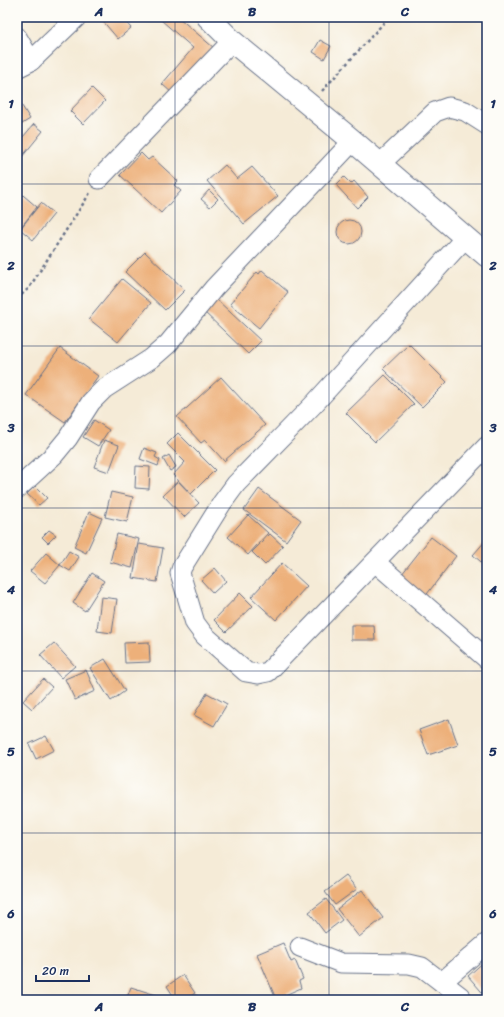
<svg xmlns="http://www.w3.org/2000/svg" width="504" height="1017" font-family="Sriracha,sans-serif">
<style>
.building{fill:#edb07a}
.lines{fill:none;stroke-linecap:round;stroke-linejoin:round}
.minor-casing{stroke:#677188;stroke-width:21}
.tertiary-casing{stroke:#677188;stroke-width:24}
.path{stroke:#677188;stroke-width:2.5;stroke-dasharray:3 3;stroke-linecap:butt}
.minor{stroke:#fff;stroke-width:19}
.tertiary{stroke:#fff;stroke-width:22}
.grid{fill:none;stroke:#1b2f5e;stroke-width:1;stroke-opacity:0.55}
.neatline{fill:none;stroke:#1b2f5e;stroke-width:1.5}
.grid-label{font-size:13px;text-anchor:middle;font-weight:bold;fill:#1b2f5e}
</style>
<rect width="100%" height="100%" fill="#fdfcf7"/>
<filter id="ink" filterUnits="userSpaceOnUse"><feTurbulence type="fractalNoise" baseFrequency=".025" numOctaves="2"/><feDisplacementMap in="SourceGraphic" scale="8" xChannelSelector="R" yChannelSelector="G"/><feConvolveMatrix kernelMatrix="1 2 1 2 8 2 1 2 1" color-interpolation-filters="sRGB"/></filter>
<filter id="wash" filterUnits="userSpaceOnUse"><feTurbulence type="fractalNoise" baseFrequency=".012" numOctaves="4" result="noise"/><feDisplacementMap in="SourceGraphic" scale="16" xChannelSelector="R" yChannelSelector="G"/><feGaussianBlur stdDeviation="0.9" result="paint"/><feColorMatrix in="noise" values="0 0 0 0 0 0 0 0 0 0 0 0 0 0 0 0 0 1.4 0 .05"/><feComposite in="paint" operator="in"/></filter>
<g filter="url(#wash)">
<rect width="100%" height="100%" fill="#f5ebd7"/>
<g id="blocks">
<g class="building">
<path d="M103,17h18l10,11 -13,11 -17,-20z"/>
<path d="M164,17h14l36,31 -41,46 -11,-10 31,-36 -32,-28z"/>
<path d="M320,40l11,6 -7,13 -11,-7z"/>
<path d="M92,88l13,13 -22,23 -13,-13z"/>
<path d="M17,98l13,21 -13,8z"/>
<path d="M34,124l9,7 -26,32v-19z"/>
<path d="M141,153l7,7 4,-3 26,24 -4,4 7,6 -20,22 -41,-38z"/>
<path d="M225,165l12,14 15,-12 26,29 -34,28 -37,-43z"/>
<path d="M344,177l7,7 3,-3 14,16 -11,11 -21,-23z"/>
<path d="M17,190l20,17 -20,25z"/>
<path d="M209,190l9,9 -8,8 -9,-8z"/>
<path d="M41,203l13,11 -21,26 -13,-11z"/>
<circle cx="349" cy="232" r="12"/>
<path d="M145,252l40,38 -20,20 -40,-38z"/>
<path d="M262,270l26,22 -29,36 -29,-24 27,-32 2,2z"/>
<path d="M122,279l29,24 -33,39 -29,-23z"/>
<path d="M215,298l46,43 -13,13 -46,-44z"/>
<path d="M409,344l38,38 -25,25 -39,-38z"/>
<path d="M60,348l38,28 -33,46 -39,-27z"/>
<path d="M385,375l29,29 -39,38 -29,-29z"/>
<path d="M221,377l44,48 -41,36 -19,-21 -4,3 -24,-26z"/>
<path d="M94,420l15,10 -11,16 -15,-9z"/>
<path d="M178,433l37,37 -24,24 -18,-19 12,-13 -18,-18z"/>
<path d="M104,440l15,5 -10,27 -15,-5z"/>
<path d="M144,448l13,5 -2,4 5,3 -2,6 -18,-7z"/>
<path d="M169,455l7,12 -6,4 -7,-12z"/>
<path d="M136,466l14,1 -1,22 -14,-1z"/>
<path d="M178,481l21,22 -15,14 -21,-22z"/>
<path d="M35,486l12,12 -8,7 -12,-11z"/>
<path d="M259,489l42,31 -15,21 -42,-31z"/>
<path d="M111,492l22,5 -6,25 -22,-5z"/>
<path d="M89,512l13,6 -16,35 -12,-6z"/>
<path d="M248,515l20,18 -20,22 -20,-18z"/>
<path d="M49,530l7,5 -8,8 -6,-6z"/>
<path d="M117,534l22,5 -7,29 -22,-6z"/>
<path d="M270,534l13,12 -18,19 -13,-13z"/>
<path d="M431,537l25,19 -32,42 -26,-19z"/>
<path d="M487,539v28l-14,-12z"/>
<path d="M139,544l24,4 -6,34 -24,-4z"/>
<path d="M69,551l10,6 -9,14 -10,-6z"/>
<path d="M46,553l14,12 -15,18 -15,-12z"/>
<path d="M282,563l25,23 -31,34 -25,-23z"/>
<path d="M215,568l11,13 -13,12 -12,-13z"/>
<path d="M92,573l12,8 -19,30 -12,-8z"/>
<path d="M240,593l13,13 -27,26 -12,-12z"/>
<path d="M101,597l16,2 -5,34 -15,-2z"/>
<path d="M351,625h23l1,15h-24z"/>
<path d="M149,642l1,20 -25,1 -1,-20z"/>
<path d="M54,643l21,23 -14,12 -21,-23z"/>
<path d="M105,659l20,32 -14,10 -21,-33z"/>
<path d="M86,670l9,21 -20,9 -10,-21z"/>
<path d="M43,679l9,8 -20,22 -9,-8z"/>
<path d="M207,693l20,11 -13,22 -20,-11z"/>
<path d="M449,719l9,26 -30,10 -9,-25z"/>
<path d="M46,736l8,14 -18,9 -7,-15z"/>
<path d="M346,876l11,13 -22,16 -10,-13z"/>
<path d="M362,890l21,28 -24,19 -22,-28z"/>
<path d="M326,899l16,21 -17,13 -16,-21z"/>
<path d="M283,943l8,19 4,-2 8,19 -4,2 2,7 -25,11 -19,-45z"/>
<path d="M487,959v39l-19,-22z"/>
<path d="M183,975l12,18 -10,7h-9l-9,-14z"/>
<path d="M131,987l28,9 -1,4h-32z"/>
<path d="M196,995l3,5h-11z"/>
</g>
</g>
</g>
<g filter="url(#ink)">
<use href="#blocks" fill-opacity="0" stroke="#677188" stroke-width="1"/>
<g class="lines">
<g class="minor-casing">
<g id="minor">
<path d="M17,37l14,24 -14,7"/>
<path d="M31,61l46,-44"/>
<path d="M380,164l55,-52 14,-5 16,4 22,14"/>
<path d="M99,179l133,-138"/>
<path d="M465,238l-151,166 -78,80 -14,19 -40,64 -2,6 15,50 9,12 42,37 12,2 10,-2 219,-226"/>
<path d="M17,489l37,-34 14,-17 23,-36 13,-13 48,-31 16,-14 46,-56 139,-147"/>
<path d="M375,562l112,97"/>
<path d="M300,947l41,16 68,1 13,3 38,29 3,4"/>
<path d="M442,982l45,-39"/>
</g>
</g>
<g class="tertiary-casing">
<path id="tertiary" d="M208,17l24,24 121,100 134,115"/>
</g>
<g class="path">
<path d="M322,91l67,-74"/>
<path d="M17,299l12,-11 61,-95"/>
</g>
<use href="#minor" class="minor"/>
<use href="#tertiary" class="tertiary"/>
</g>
</g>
<path class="grid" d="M175,17v983M329,17v983M17,184h470M17,346h470M17,508h470M17,671h470M17,833h470"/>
<rect width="504" height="1017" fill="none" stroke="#fdfcf7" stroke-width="44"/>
<path d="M36 975v6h53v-6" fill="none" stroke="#1b2f5e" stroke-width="2"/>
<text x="42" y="975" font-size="12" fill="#1b2f5e" stroke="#fdfcf7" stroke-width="3" paint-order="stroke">20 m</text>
<rect x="22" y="22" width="460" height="973" class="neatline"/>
<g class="grid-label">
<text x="99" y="16">A</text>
<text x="252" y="16">B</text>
<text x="405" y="16">C</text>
<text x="11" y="108">1</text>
<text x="493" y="108">1</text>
<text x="11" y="270">2</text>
<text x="493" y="270">2</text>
<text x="11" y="432">3</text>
<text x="493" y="432">3</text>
<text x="11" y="594">4</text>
<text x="493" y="594">4</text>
<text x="11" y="756">5</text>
<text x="493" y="756">5</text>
<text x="11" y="918">6</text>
<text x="493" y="918">6</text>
<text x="99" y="1011">A</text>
<text x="252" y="1011">B</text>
<text x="405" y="1011">C</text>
</g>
</svg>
